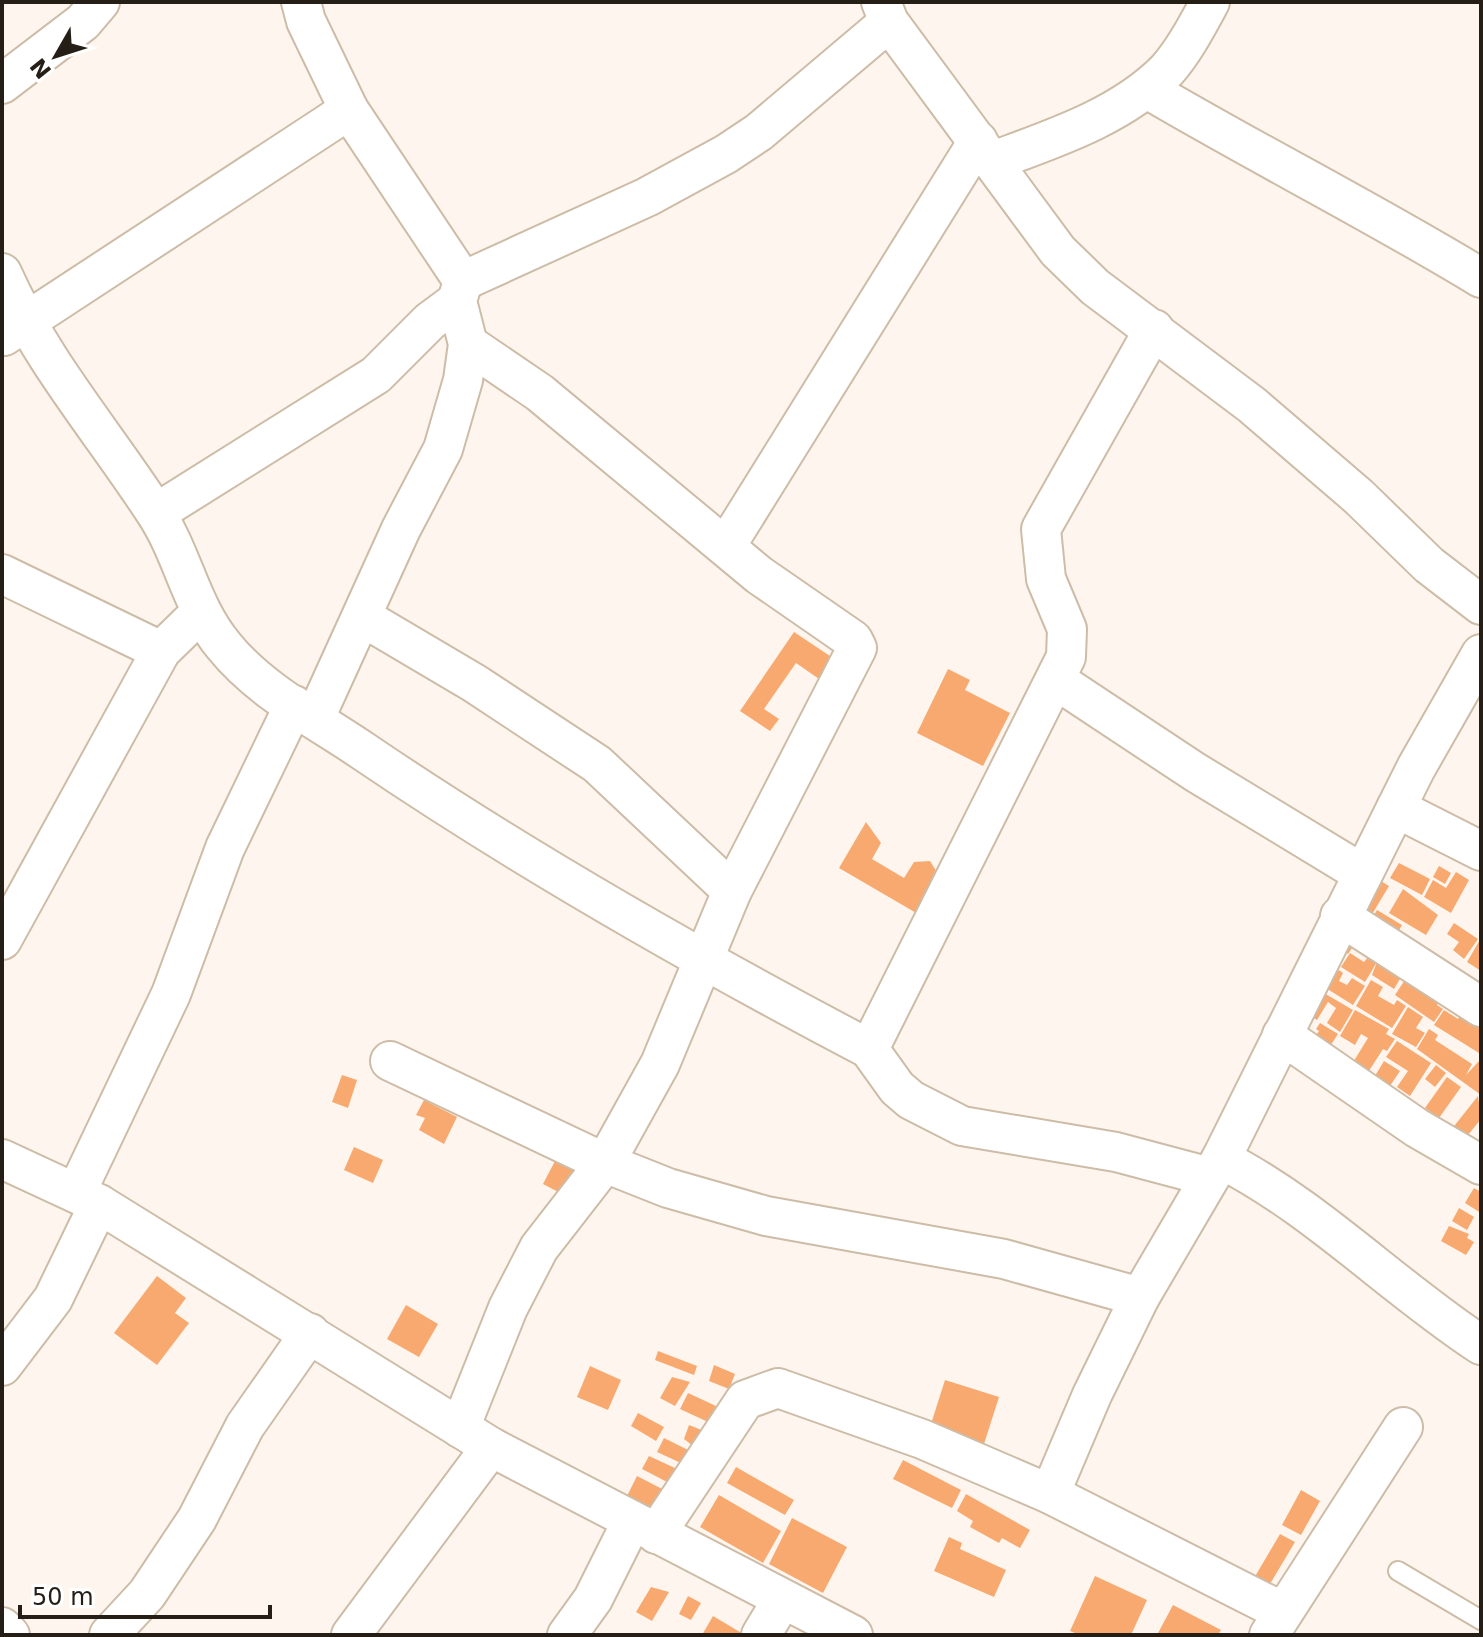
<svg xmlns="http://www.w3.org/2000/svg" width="1483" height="1637" font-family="'DejaVu Sans',sans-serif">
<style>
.building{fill:#f7a96f}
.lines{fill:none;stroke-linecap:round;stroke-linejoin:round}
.lane-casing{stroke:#cdbca7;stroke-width:22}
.street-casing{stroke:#cdbca7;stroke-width:42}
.lane{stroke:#fff;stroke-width:18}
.street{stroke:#fff;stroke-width:38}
</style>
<rect width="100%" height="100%" fill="#fef6ee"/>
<g class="building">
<path d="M794,632l42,28 -14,21 -26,-18 -32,46 15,10 -9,12 -30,-20z"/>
<path d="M948,669l22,11 -5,10 45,23 -27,53 -66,-33z"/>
<path d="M866,822l15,21 -9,16 32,19 10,-16 16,-1 10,16 -22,37 -79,-46z"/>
<path d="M1399,863l31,16 -8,16 -32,-17z"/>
<path d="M1439,866l12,7 -6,11 -12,-7z"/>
<path d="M1456,872l13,8 -18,33 -27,-16 9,-17 13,8z"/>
<path d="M1369,874l20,12 -24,40z"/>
<path d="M1403,889l35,26 -12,20 -37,-22z"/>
<path d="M1377,910l25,15 -9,16 -26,-15z"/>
<path d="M1454,923l24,16 -14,20 -11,-9 6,-8 -12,-8z"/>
<path d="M1349,932l54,42 -9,15 -22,-14 5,-13 -12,20 -24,-15 9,-14 14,9 4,-5 -16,-9 -4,6 -9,-6z"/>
<path d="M1481,938v33l-14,-9z"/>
<path d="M1332,966l6,4 -3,4 4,-4 4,3 -4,8 8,4 5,-7 13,8 -12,19 -32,-20z"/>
<path d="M1410,972l34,23 -7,10 6,4 -9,13 -39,-27z"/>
<path d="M1371,980l12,7 -5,9 16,9 3,-5 9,6 -14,22 -36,-22z"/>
<path d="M1317,989l36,21 -13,22 -13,-9 9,-15 -8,-6 -11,18 -13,-8z"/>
<path d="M1408,1007l15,10 -7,11 9,5 -9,14 -24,-13z"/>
<path d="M1464,1008l17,11 -2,34 -45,-28 10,-15 14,9z"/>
<path d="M1355,1010l34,19 -3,5 9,5 -8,12 -4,-2 -16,25 -15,-10 16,-26 -7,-4 -6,11 -15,-9z"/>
<path d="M1320,1023l18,11 -15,23 -15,-10 11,-16 -3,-2z"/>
<path d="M1429,1029l9,6 -3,5 37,24 -6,11 15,-16v36l-64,-46z"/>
<path d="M1397,1041l34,22 -21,33 -13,-9 11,-16 -22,-14z"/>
<path d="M1384,1061l16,10 -10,15 -15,-10z"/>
<path d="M1436,1065l10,8 -11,14 -10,-8z"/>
<path d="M342,1075l15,5 -9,28 -16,-6z"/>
<path d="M1447,1077l14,10 -22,31 -14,-10z"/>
<path d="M1478,1096l3,23 -17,21 -13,-10z"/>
<path d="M424,1100l33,17 -13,27 -25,-14 6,-12 -9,-3z"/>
<path d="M354,1147l29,13 -10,23 -29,-13z"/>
<path d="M555,1161l25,13 -12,23 -25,-13z"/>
<path d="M1474,1188l7,4v21l-16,-10z"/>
<path d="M1459,1208l15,9 -7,13 -15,-9z"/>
<path d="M1449,1226l20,8 -2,4 7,4 -8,13 -25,-14z"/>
<path d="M157,1276l29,22 -11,15 14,10 -32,42 -43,-32z"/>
<path d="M406,1305l32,19 -19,33 -32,-18z"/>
<path d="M658,1351l39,15 -3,9 -39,-15z"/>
<path d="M714,1365l21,9 -6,15 -20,-8z"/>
<path d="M590,1366l31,14 -13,30 -31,-13z"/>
<path d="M672,1377l18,5 -15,24 -15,-8z"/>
<path d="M945,1380l54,17 -15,47 -54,-17z"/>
<path d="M688,1393l28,13 -8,16 -28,-13z"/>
<path d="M638,1413l26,14 -8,14 -25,-15z"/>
<path d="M689,1425l15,6 -7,18 -13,-10z"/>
<path d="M664,1438l26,13 -7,13 -26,-12z"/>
<path d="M649,1456l28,13 -6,15 -29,-15z"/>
<path d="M903,1460l58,30 -9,18 -59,-29z"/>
<path d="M736,1467l58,33 -9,15 -58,-32z"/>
<path d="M637,1476l29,15 -10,20 -29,-15z"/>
<path d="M1301,1490l19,11 -19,34 -19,-10z"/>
<path d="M966,1494l64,36 -10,18 -18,-10 -3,5 -29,-16 3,-6 -16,-10z"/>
<path d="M719,1495l62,36 -18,32 -63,-36z"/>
<path d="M792,1518l55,29 -24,46 -54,-29z"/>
<path d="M1280,1534l15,8 -31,52 -14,-9z"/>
<path d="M949,1537l13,6 -2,6 46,21 -12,27 -60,-26z"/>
<path d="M1095,1576l52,24 -16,35h-51l-10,-4z"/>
<path d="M651,1587l18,5 -17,29 -16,-9z"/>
<path d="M688,1596l13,7 -10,17 -12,-6z"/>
<path d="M1173,1605l48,25 -3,5h-61z"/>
<path d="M713,1616l32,19h-43z"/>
</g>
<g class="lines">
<g class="lane-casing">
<path id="lane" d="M1398,1571l83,49"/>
</g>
<g class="street-casing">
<g id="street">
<path d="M301,2l5,19 43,89 114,171 -6,20 11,43 -5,36 -20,69 -42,80 -86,189"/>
<path d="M881,2l8,20 169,229 37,36 157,118 107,92 70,68 52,40"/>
<path d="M2,84l81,-62 17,-20"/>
<path d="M1147,89c110,65 224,122 334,189"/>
<path d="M993,161c59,-22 128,-44 174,-91 17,-19 31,-46 43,-68"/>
<path d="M2,273c39,88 101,159 153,239 28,42 36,95 69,134 36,45 92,73 139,105 162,110 333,207 506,298l28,39 14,12 51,26 154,26 94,25"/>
<path d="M463,281l184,-84 79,-43 33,-22 130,-110"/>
<path d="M4,336l345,-226"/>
<path d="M156,513l220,-138 54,-54 27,-20"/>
<path d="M726,546l252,-405"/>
<path d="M2,574l159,77"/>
<path d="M364,618l110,65 123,81 135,127"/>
<path d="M1056,680l139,92 168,102"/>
<path d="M1396,808l85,43"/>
<path d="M1340,916l141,91"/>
<path d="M2,940l159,-289 40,-39"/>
<path d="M1282,1035l135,93 64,37"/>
<path d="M869,1049l197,-392 1,-28 -21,-50 -5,-50 113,-200"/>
<path d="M390,1061l215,102 63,25 98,28 238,43 136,38"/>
<path d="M2,1159l97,45 392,243 362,188"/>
<path d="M1221,1159c96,49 170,127 260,186"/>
<path d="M76,1193l95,-199 54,-146 69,-143"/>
<path d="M2,1366l51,-67 46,-95"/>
<path d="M460,1428l48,-120 31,-60 66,-85 55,-99 72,-173 125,-243 -4,-8 -94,-65 -219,-182 -72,-49"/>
<path d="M1050,1494l42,-99 48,-98 81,-138 195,-391 65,-114"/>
<path d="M656,1534l89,-134 33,-12 144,51 128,55 233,118"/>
<path d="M2,1627l8,8"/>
<path d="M109,1635l38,-41 50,-75 48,-93 65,-93"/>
<path d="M351,1635l140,-188"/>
<path d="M567,1635l26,-36 39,-78"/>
<path d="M761,1635l21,-35"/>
<path d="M1269,1635l134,-208"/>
</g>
</g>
<use href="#lane" class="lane"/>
<use href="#street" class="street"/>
</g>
<rect width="1483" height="1637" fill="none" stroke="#241e16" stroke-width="8"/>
<g transform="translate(56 56) rotate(231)" stroke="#ffffff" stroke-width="6" paint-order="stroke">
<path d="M0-6L14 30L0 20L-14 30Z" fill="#241e16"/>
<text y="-12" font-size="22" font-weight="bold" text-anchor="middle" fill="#241e16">N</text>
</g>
<path d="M20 1605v12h250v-12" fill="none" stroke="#241e16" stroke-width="4"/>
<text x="32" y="1605" font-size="24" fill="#241e16" stroke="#ffffff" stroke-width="6" paint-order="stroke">50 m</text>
</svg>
